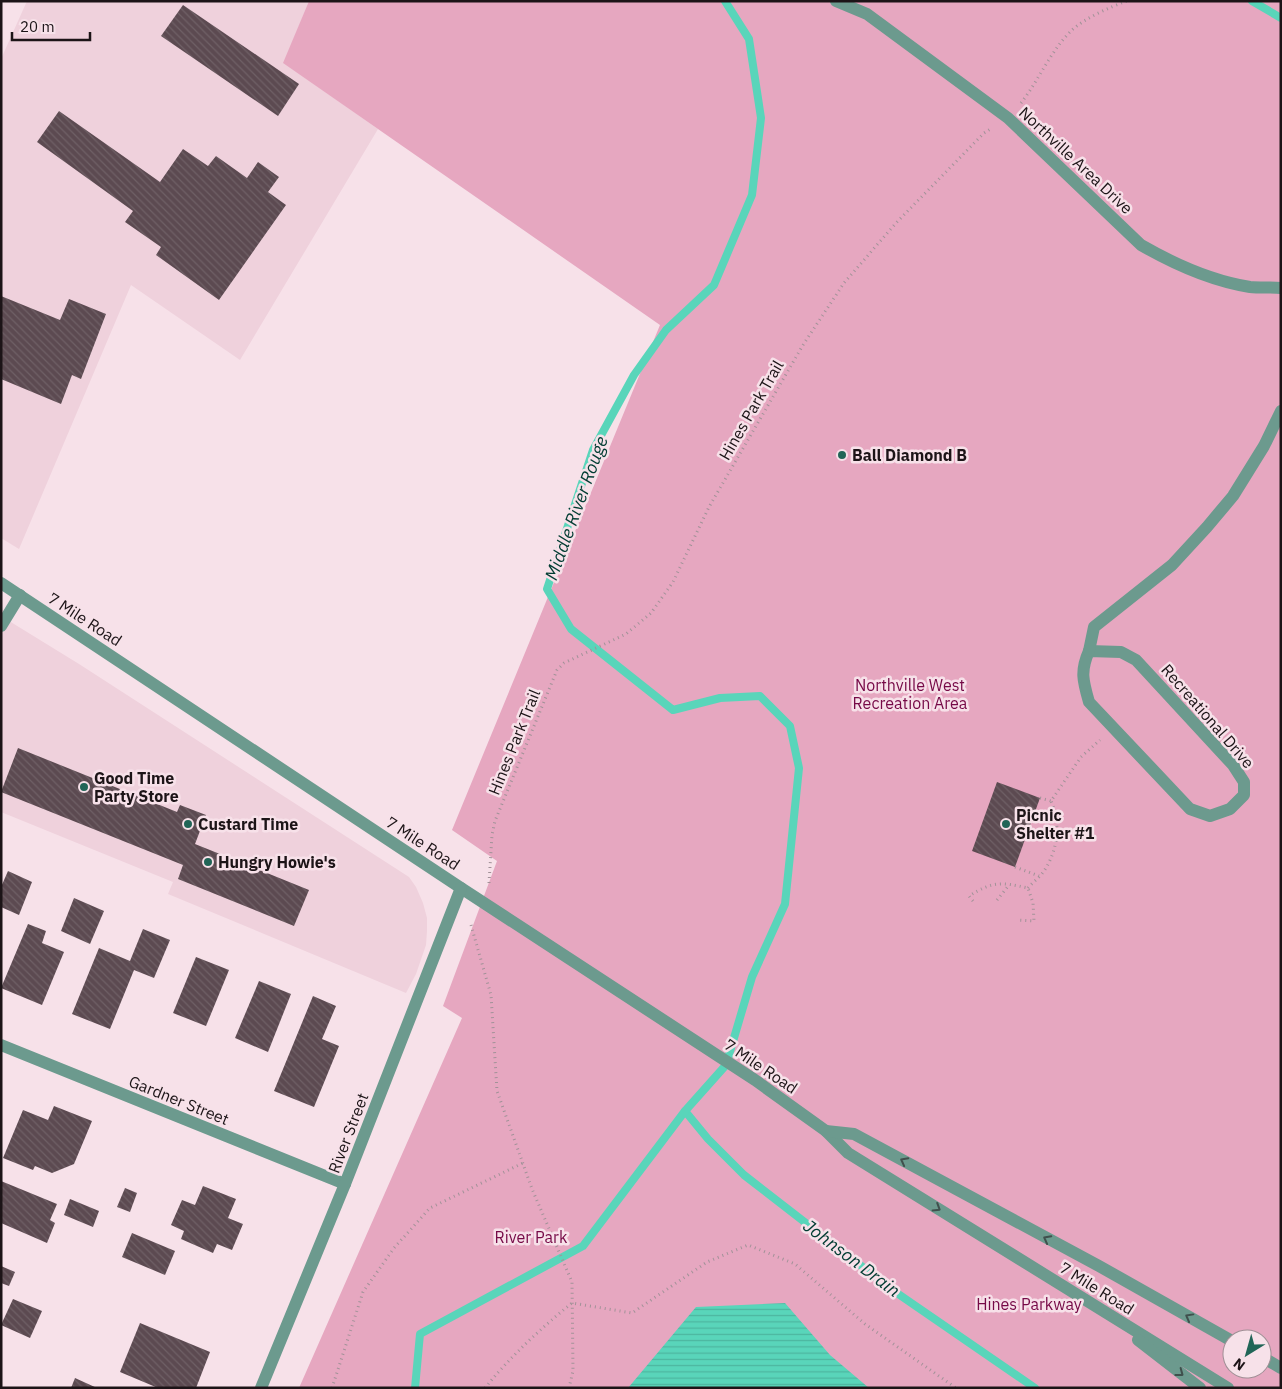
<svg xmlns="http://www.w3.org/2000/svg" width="1282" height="1389" font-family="'IBM Plex Sans',sans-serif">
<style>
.built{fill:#efd1dc}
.park{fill:#e6a7c0;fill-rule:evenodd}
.water{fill:url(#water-rules)}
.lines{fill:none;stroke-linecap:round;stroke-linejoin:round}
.stream{stroke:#59d5ba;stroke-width:8}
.building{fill:url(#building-back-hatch)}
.path{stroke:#a29298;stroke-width:3;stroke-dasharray:1 4;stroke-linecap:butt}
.minor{stroke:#6c9a8e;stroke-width:12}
.oneway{stroke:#40504d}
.poi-dot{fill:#216557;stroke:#f7e1e9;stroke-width:2}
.labels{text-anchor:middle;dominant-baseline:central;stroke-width:5;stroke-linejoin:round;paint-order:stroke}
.street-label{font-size:16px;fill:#1c1417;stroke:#f7e1e9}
.poi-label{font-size:16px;font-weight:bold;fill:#1c1417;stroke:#f7e1e9;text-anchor:start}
.park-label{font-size:16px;fill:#760947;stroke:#f7e1e9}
.water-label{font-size:18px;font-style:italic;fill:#013c32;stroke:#f7e1e9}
</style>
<defs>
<pattern id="water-rules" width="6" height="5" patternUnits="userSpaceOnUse" patternTransform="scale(1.25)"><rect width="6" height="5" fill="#59d5ba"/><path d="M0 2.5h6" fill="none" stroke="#4db69f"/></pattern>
<pattern id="building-back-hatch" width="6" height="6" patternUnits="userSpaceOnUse" patternTransform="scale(1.25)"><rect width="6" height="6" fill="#5c4a51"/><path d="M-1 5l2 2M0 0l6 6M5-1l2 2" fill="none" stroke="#6f6066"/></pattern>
</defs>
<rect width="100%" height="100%" fill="#f7e1e9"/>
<g class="built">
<path d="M27,1h282l-25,62 94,66 -138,231 -109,-75 -112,264 -18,-11v-479z"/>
<path d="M1,616l78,48 330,213 7,10 7,16 4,15v13l-1,14 -10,29 -10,19 -238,-99 5,-12 -172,-70z"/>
</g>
<path class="park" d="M309,1h972v1387h-982l163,-370 -19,-12 54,-145 -45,-31 208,-505 -377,-262zM1232,1339h30v30h-30z"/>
<path class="water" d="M785,1303l45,52 39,33h-241l68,-81z"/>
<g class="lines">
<g class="stream">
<path d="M1252,1l29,17"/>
<path d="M685,1111l23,28 36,36 147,114 144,99"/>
<path d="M415,1388l5,-54 163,-88 102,-135 41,-46 26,-88 33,-73 14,-136 -9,-42 -30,-30 -40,2 -47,12 -102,-81 -24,-40 46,-139 41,-75 32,-45 48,-45 38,-90 9,-77 -12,-79 -24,-38"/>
</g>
</g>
<g class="building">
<path d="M183,5l116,79 -21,32 -117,-80z"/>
<path d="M59,111l101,71 23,-33 25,17 8,-10 31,22 11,-16 21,15 -11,15 18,13 -67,95 -63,-45 5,-8 -36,-25 8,-11 -96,-69z"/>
<path d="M1,296l59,24 9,-21 37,15 -25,65 -9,-4 -11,29 -60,-25z"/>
<path d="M18,748l159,64 3,-7 26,10 -11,29 114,46 -15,36 -116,-47 5,-14 -182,-73z"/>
<path d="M997,782l43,16 -25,69 -43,-16z"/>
<path d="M8,871l24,11 -13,33 -18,-8v-20z"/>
<path d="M74,898l30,13 -14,33 -29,-13z"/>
<path d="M28,924l18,7 -4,12 22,9 -22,53 -41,-17z"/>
<path d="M143,929l27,11 -16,38 -20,-8 -24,59 -38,-15 27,-66 31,13z"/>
<path d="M196,957l33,13 -23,56 -33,-13z"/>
<path d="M259,981l32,13 -23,58 -33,-14z"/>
<path d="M313,996l23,10 -14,33 17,7 -25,61 -40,-16z"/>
<path d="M54,1106l38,15 -18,43 -22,9 -17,-7 -2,4 -30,-12 20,-48 25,10z"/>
<path d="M1,1181l56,23 -7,16 5,3 -8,20 -46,-20z"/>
<path d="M203,1186l33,13 -8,19 15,6 -11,26 -15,-6 -4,9 -32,-14 3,-8 -13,-6 11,-25 13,5z"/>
<path d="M125,1188l12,5 -7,19 -13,-5z"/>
<path d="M70,1199l29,12 -6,16 -29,-12z"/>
<path d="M132,1233l43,18 -10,24 -43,-18z"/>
<path d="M1,1266l14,6 -6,14 -8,-3z"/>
<path d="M13,1299l29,12 -12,27 -29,-13z"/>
<path d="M140,1323l70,29 -14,36h-38l-38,-16z"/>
<path d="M75,1378l22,10h-26z"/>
</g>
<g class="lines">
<g class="path">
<path d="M1021,103c18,-23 30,-53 51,-73 13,-12 38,-23 55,-29"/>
<path d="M1040,798l11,3"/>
<path d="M1015,867l24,9"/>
<path d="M489,883l3,-48 3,-14 62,-151 7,-7 62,-29 25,-21 22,-31 36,-75 94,-162 41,-62 52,-60 88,-90 8,-5"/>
<path d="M1028,888c5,-6 12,-11 16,-17 14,-21 17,-47 7,-70l30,-44 19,-17"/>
<path d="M997,900l12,-15"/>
<path d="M973,901l-4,-5c24,-15 32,-14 59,-8l5,15 1,18 -17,-1"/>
<path d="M471,925l20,70 6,96 35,98 40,93 1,89 -4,17"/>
<path d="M332,1388l31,-96 31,-44 36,-40 93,-45"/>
<path d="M485,1388c25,-31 56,-60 87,-85l60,10 75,-51 41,-17 47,19 70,60 91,64"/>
</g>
<g class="minor">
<path d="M836,1l31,13 141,104 133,127c33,19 71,36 109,42 10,1 21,0 31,1"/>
<path d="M1,583l460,305 294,192 71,51 22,22 380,235"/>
<path d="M1,626l19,-31"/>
<path d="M1089,651l32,1 15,8 97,105 11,17v13l-14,14 -20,7 -20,-7 -101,-107c-6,-21 -9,-31 0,-51z"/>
<path d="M1089,651l5,-24 78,-62 35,-38 26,-31 31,-50 17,-35"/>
<path d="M1,1045l344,139"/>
<path d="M826,1131l28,3 245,132 133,75"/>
<path d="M1138,1340l62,48"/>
<path d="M1262,1357l19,11"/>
<path d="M261,1388l84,-204 116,-296"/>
</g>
</g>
<defs><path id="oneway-chevron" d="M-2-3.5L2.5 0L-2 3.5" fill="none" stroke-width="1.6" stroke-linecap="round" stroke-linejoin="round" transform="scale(1.25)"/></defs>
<g class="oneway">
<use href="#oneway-chevron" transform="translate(904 1161) rotate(-152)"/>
<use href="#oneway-chevron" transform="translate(937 1208) rotate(32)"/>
<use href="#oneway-chevron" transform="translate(1047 1239) rotate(-152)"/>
<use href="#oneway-chevron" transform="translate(1189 1317) rotate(-151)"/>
<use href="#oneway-chevron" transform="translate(1180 1373) rotate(37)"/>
</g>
<g class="poi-dot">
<circle cx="842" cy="455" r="5"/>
<circle cx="84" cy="787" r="5"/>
<circle cx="188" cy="824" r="5"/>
<circle cx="1006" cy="824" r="5"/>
<circle cx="208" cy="862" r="5"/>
</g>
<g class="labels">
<g class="street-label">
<text transform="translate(1076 160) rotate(43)">Northville Area Drive</text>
<text transform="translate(751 410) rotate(-60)">Hines Park Trail</text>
<text transform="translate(85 619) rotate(33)">7 Mile Road</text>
<text transform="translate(1208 716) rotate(49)">Recreational Drive</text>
<text transform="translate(514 742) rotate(-68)">Hines Park Trail</text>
<text transform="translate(423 843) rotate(33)">7 Mile Road</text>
<text transform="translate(761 1066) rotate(34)">7 Mile Road</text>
<text transform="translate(179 1100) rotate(22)">Gardner Street</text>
<text transform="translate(348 1133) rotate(-69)">River Street</text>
<text transform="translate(1097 1288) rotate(32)">7 Mile Road</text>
</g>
<g class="poi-label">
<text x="852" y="455">Ball Diamond B</text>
<text x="94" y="778">Good Time<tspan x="94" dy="18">Party Store</tspan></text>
<text x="1016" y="815">Picnic<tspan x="1016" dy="18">Shelter #1</tspan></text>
<text x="198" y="824">Custard Time</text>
<text x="218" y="862">Hungry Howie's</text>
</g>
<g class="park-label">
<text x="910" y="685">Northville West<tspan x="910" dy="18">Recreation Area</tspan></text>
<text x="531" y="1237">River Park</text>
<text x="1029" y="1304">Hines Parkway</text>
</g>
<g class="water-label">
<text transform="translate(576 508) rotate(-70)">Middle River Rouge</text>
<text transform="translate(852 1258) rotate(37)">Johnson Drain</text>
</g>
</g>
<rect width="1282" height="1389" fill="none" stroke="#1c1417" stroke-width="5"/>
<g transform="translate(1247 1354) rotate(217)"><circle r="24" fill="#f7e1e9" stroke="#9f8f95"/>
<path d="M0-4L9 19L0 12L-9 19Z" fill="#216557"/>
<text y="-8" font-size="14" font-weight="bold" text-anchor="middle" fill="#1c1417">N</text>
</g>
<path d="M12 32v8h78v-8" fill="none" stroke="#1c1417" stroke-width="2.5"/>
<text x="20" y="32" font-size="15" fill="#1c1417" stroke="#f7e1e9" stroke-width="4" paint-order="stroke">20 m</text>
</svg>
